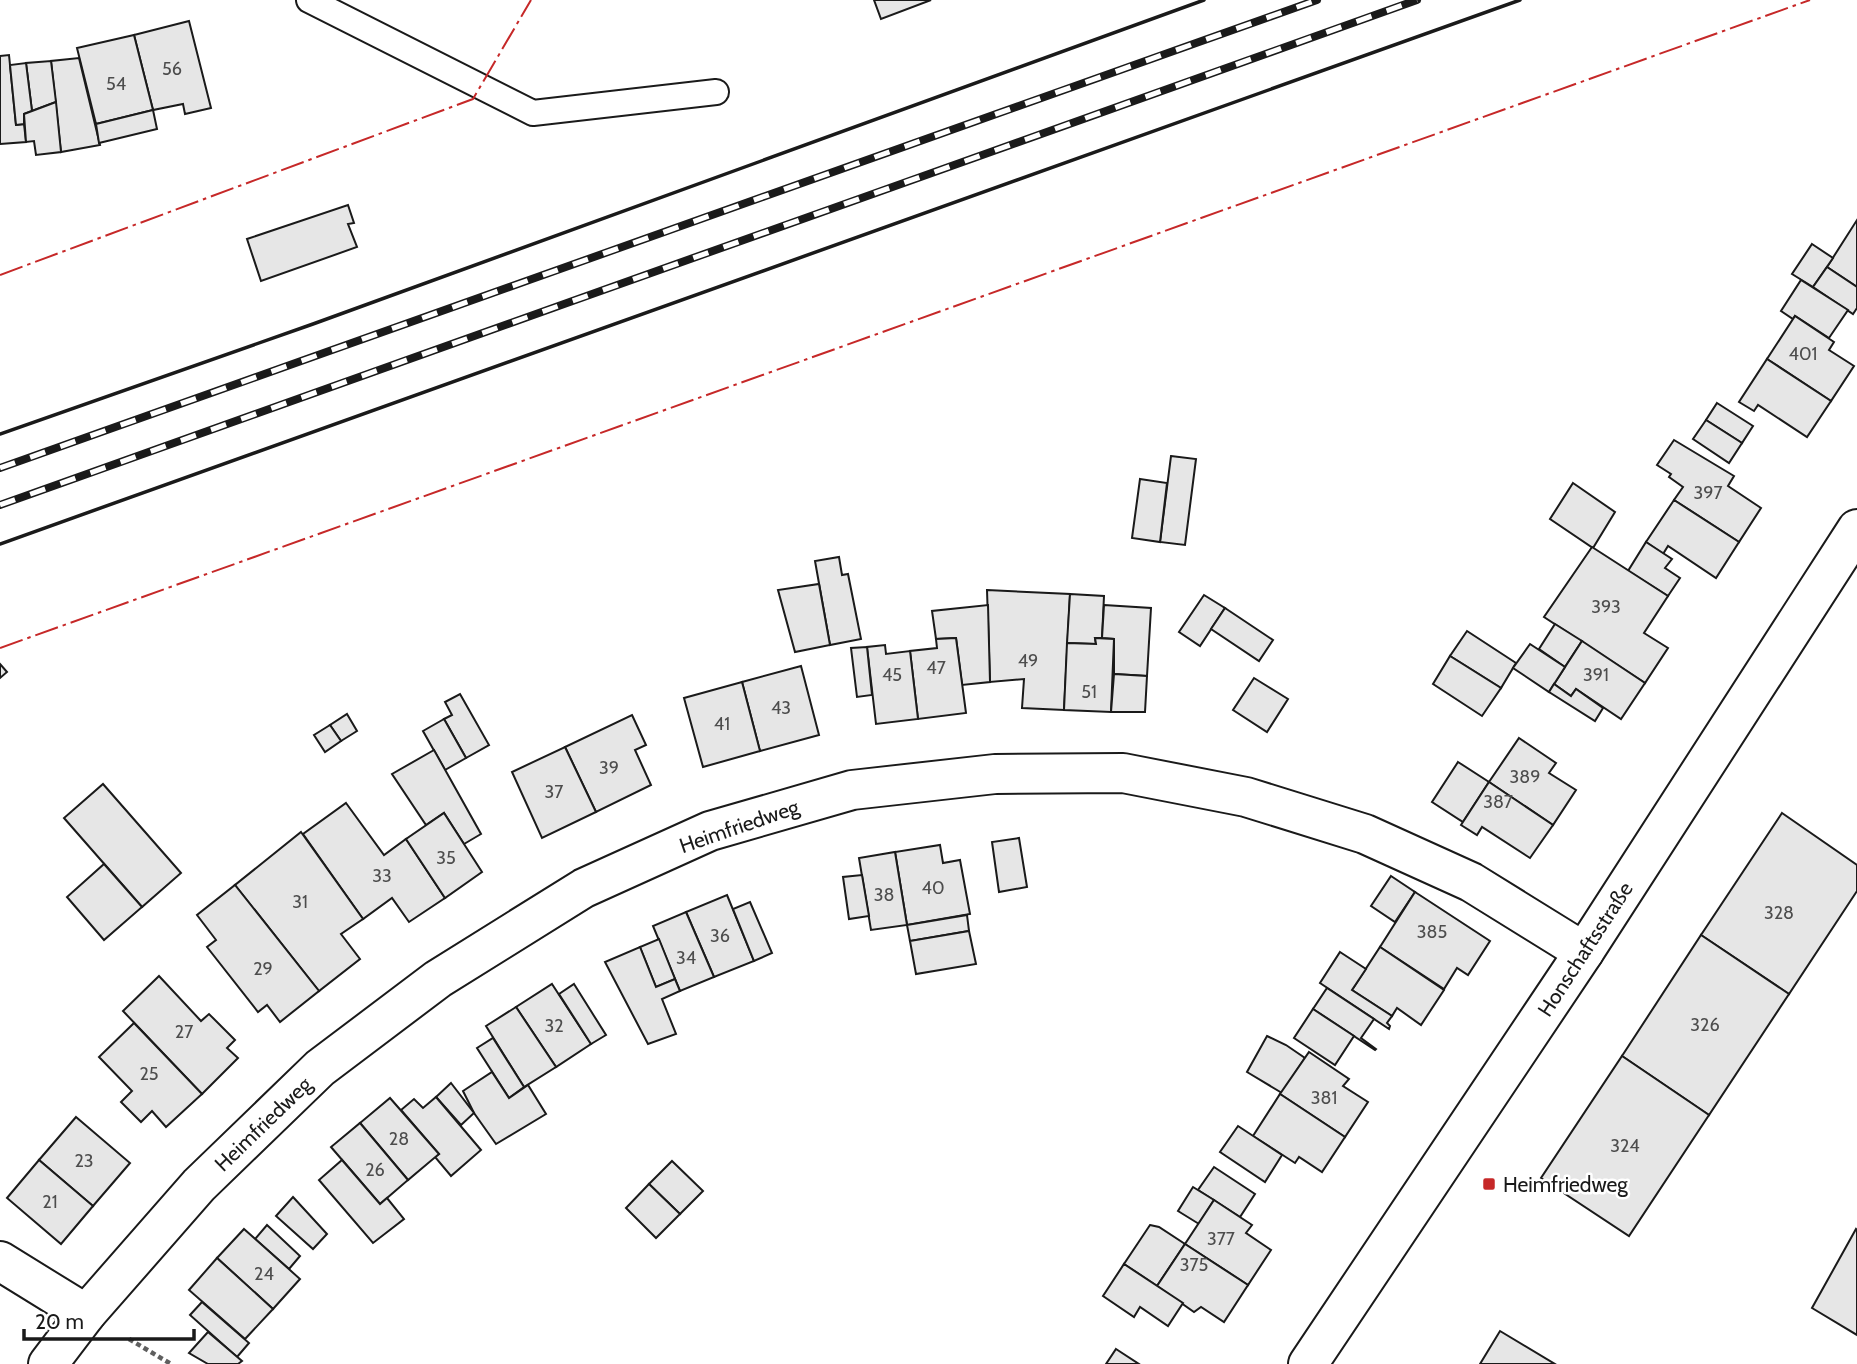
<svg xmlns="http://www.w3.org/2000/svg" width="1857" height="1364" font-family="Cabin,sans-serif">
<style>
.building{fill:#e6e6e6;stroke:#1a1a1a;stroke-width:2}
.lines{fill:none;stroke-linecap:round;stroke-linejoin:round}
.service-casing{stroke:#1a1a1a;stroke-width:28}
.minor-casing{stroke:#1a1a1a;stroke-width:42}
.path{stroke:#5f5f5f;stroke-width:4.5;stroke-dasharray:5 3.5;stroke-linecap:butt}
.service{stroke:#fff;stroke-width:24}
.minor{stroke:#fff;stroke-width:38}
.rail-casing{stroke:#1a1a1a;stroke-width:8}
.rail{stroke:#fff;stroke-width:5;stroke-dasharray:16;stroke-linecap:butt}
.wall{stroke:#1a1a1a;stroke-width:3.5}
.power{stroke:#c62828;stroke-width:2;stroke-dasharray:24 5 3.5 5;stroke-linecap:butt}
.poi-dot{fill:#c62828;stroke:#fff;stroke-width:2.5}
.labels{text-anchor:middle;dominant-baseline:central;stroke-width:5;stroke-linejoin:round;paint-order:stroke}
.number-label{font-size:18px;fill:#4d4d4d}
.street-label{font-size:21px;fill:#1a1a1a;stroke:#fff}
.poi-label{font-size:21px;fill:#1a1a1a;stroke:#fff;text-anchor:start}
</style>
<rect width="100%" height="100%" fill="#fff"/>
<g class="building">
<path d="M874,0h57l-50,19z"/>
<path d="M189,21l22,87 -26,6 -2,-10 -30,6 -19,-75z"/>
<path d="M134,35l19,75 -57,14 -19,-76z"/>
<path d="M9,55l7,70 8,-1 2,18 -26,2v-88z"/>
<path d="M79,58l21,87 -39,7 -10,-91z"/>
<path d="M51,61l5,41 -24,9 -6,-48z"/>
<path d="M26,63l6,48 -8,3v10l-8,1 -6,-60z"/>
<path d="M56,102l5,50 -25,3 -2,-14 -8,1 -2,-28z"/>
<path d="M153,110l4,19 -58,14 -3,-19z"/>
<path d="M348,205l6,18 -6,1 9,23 -96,34 -14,-42z"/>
<path d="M1857,220v67l-30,-20z"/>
<path d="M1812,244l21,14 -20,29 -21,-13z"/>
<path d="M1827,267l30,20v21l-4,6 -40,-27z"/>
<path d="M1801,280l47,30 -19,28 -34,-22 -2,3 -12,-8z"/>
<path d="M1795,316l39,26 -5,8 25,16 -23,35 -64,-42z"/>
<path d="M1767,359l64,42 -24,36 -49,-32 -4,6 -15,-9z"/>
<path d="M1717,403l36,23 -11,17 -36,-23z"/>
<path d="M1706,420l36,23 -13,20 -36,-24z"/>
<path d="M1674,440l60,36 -6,10 33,22 -22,34 -65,-42 9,-13 -14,-10 2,-3 -14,-9z"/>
<path d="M1171,456l25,3 -11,86 -25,-3z"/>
<path d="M1140,479l27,4 -7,59 -28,-4z"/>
<path d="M1573,483l42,29 -22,36 -43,-29z"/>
<path d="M1674,500l65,42 -23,36 -48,-32 -5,8 -17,-12z"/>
<path d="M1646,542l26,17 -7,9 15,10 -12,18 -40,-25z"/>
<path d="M1592,547l76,49 -24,37 24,15 -23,35 -101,-66z"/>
<path d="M839,557l3,18 6,-1 13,65 -31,6 -15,-84z"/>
<path d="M819,584l11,61 -35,7 -17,-62z"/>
<path d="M987,590l83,4 -6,116 -42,-2 2,-29 -34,3z"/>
<path d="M1070,594l34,2 -2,42h-7l1,6 -29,-1z"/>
<path d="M1204,595l21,13 -25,38 -21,-14z"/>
<path d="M988,605l2,77 -28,3 -6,-47 -20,1 -4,-28z"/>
<path d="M1104,605l47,3 -4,68 -33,-2v-35l-12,-1z"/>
<path d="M1225,608l48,32 -14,21 -48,-32z"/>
<path d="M1555,624l27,17 -17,26 -26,-18z"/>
<path d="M1467,631l49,32 -15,25 -51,-32z"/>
<path d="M956,638l10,75 -48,6 -8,-68 27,-3 -1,-9z"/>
<path d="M1095,638l19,1 -3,73 -47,-2 3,-67 29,1z"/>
<path d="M1582,641l63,42 -24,36 -45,-30 -5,7 -17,-12z"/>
<path d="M1530,644l35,23 -16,25 -36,-24z"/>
<path d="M885,645l1,9 24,-3 8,68 -42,5 -9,-77z"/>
<path d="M867,647l5,48 -15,2 -6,-49z"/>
<path d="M1450,656l51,32 -19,28 -49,-32z"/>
<path d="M0,664l7,8 -7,6z"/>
<path d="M801,666l18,69 -59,16 -18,-69z"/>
<path d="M1114,674l33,2 -2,36h-34z"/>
<path d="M1254,678l34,21 -21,33 -34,-22z"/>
<path d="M742,682l18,69 -57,16 -19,-69z"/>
<path d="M1554,684l17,12 5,-7 27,19 -8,13 -46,-29z"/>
<path d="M460,694l29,51 -23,13 -22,-39 8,-4 -7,-13z"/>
<path d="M347,714l10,17 -16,10 -11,-16z"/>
<path d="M632,715l14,30 -11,5 16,35 -55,27 -31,-65z"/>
<path d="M444,719l22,39 -21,12 -22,-39z"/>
<path d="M330,725l11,16 -16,11 -11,-17z"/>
<path d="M1519,738l37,25 -7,10 27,17 -23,35 -64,-43z"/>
<path d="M565,747l31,65 -54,26 -30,-66z"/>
<path d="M434,750l47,84 -17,10 -20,-31 -18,12 -34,-51z"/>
<path d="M1458,762l31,20 -26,40 -31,-20z"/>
<path d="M1489,782l64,43 -23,33 -48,-31 -5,8 -16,-10z"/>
<path d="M103,784l78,89 -39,34 -78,-89z"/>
<path d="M346,803l38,52 22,-16 39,59 -36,24 -17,-24 -29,21 -60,-85z"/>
<path d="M444,813l38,59 -37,26 -39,-59z"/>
<path d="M1782,813l75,52v26l-68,103 -88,-59z"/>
<path d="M301,832l62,87 -22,15 19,25 -41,32 -84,-106z"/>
<path d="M1019,838l8,49 -28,5 -7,-50z"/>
<path d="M940,845l3,18 17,-3 10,54 -63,11 -12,-73z"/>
<path d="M895,852l12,73 -36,5 -12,-72z"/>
<path d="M104,864l38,43 -38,33 -37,-43z"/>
<path d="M862,875l7,41 -20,3 -6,-42z"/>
<path d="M1391,876l24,16 -20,30 -24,-16z"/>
<path d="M235,885l84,106 -39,31 -13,-17 -9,7 -51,-65 9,-7 -19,-25z"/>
<path d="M1415,892l75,49 -22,34 -11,-7 -13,21 -64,-42z"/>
<path d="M727,895l27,66 -40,16 -28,-65z"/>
<path d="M750,902l22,51 -18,8 -21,-52z"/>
<path d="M686,912l28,65 -34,14 -27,-65z"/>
<path d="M967,915l2,16 -59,10 -3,-16z"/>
<path d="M969,931l7,33 -60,10 -6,-33z"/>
<path d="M1701,935l88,59 -80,121 -87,-59z"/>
<path d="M659,939l16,40 -19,8 -16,-40z"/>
<path d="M640,947l16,40 19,-8 5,12 -18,8 14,35 -28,10 -43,-82z"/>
<path d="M1380,947l64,43 -23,35 -24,-17 -5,8 -40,-26z"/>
<path d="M1340,952l26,17 -14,21 40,26 -5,7 3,3 -1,3 -69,-46z"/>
<path d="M159,976l42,45 8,-7 26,26 -8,8 11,10 -36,36 -79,-83z"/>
<path d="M552,984l39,60 -35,23 -40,-60z"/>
<path d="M574,984l32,51 -15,9 -32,-50z"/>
<path d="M1327,988l47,31 -13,19 15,11 -1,1 -62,-41z"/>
<path d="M516,1007l40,60 -32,20 -38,-61z"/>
<path d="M1313,1009l41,27 -19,29 -41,-27z"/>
<path d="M134,1023l68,71 -36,33 -14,-16 -11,11 -20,-20 11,-11 -33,-34z"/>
<path d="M1267,1036l19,9 19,13 -23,35 -35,-21z"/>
<path d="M493,1038l31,49 -15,11 -32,-50z"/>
<path d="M1309,1052l40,27 -6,7 25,16 -23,35 -65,-43z"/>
<path d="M1622,1056l87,59 -80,121 -88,-58z"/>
<path d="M492,1072l17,26 19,-13 18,29 -50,30 -22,-31 -11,-22z"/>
<path d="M451,1083l23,30 -13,12 -25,-28z"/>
<path d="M1280,1094l65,43 -23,35 -23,-15 -4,6 -42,-27z"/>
<path d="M436,1097l45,53 -30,26 -16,-19 4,-3 -38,-44 13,-11 9,9z"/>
<path d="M390,1098l49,56 -31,26 -48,-57z"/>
<path d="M76,1117l54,46 -37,43 -54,-46z"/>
<path d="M360,1123l48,57 -28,24 -49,-57z"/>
<path d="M1238,1126l44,29 -17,27 -45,-30z"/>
<path d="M39,1160l54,46 -32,38 -54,-46z"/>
<path d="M342,1160l38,44 7,-6 17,21 -31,24 -54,-63z"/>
<path d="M672,1161l31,30 -23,23 -31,-30z"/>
<path d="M1214,1167l41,27 -15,23 -42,-27z"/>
<path d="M649,1184l31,30 -24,24 -30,-30z"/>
<path d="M1193,1187l21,13 -15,24 -21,-13z"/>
<path d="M293,1197l34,37 -14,15 -37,-33z"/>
<path d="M1214,1200l38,25 -6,8 25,17 -23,35 -63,-41z"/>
<path d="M267,1225l33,31 -11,13 -34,-30z"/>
<path d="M1150,1225l9,2 26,17 -28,42 -33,-22z"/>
<path d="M244,1229l56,50 -27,30 -56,-51z"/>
<path d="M1856,1229l1,1v105l-45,-27z"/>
<path d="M1185,1244l63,41 -24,37 -23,-15 -7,5 -37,-26z"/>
<path d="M217,1258l56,51 -28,30 -56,-49z"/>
<path d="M1124,1264l59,39 -15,23 -28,-19 -6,10 -31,-21z"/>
<path d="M202,1302l47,41 -12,14 -47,-42z"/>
<path d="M1500,1331l55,33h-75z"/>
<path d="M208,1332l34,29 -4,3h-30l-19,-11z"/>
<path d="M1116,1349l23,15h-33z"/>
</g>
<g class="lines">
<g class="service-casing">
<path id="service" d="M309,0l224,113 183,-21"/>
</g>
<g class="minor-casing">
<g id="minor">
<path d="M0,1261l86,53"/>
<path d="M48,1364l38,-50 113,-129 121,-117 118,-89 146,-91 126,-57 142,-41 143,-16 128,-1 123,24 119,37 106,48 113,70"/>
<path d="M1308,1364l276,-412 273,-423"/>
</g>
</g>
<path class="path" d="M129,1339l42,25"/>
<use href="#service" class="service"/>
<use href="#minor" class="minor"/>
<g class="rail-casing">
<g id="rail">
<path d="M0,468l1317,-468"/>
<path d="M0,505l1417,-505"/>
</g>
</g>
<use href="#rail" class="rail"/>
<g class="wall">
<path d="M0,434l313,-110 891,-324"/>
<path d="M0,544l1520,-544"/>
</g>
<g class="power">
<path d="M0,275l473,-176 58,-99"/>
<path d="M0,648l1810,-648"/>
</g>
</g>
<rect class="poi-dot" x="1482" y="1177" width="14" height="14" rx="3.5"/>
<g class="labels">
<g class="number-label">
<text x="172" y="69">56</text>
<text x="116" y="84">54</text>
<text x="1803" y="354">401</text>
<text x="1708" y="493">397</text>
<text x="1606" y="607">393</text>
<text x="1028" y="661">49</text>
<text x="936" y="668">47</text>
<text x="892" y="675">45</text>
<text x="1596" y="675">391</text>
<text x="1089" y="692">51</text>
<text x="781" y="708">43</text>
<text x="722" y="724">41</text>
<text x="609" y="768">39</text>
<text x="1525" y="777">389</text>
<text x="554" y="792">37</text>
<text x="1498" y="802">387</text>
<text x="446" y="858">35</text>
<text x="382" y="876">33</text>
<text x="933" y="888">40</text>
<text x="884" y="895">38</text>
<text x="300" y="902">31</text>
<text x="1779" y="913">328</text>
<text x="1432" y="932">385</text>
<text x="720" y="936">36</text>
<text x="686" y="958">34</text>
<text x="263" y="969">29</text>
<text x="1705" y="1025">326</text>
<text x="554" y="1026">32</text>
<text x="184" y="1032">27</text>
<text x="149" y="1074">25</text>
<text x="1324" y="1098">381</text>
<text x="399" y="1139">28</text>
<text x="1625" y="1146">324</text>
<text x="84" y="1161">23</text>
<text x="375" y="1170">26</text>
<text x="50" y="1202">21</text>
<text x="1221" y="1239">377</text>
<text x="1194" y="1265">375</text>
<text x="264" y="1274">24</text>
</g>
<g class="street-label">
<text transform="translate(739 826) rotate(-19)">Heimfriedweg</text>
<text transform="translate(1585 949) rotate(-57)">Honschaftsstraße</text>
<text transform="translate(263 1124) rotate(-44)">Heimfriedweg</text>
</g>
<g class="poi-label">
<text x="1503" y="1184">Heimfriedweg</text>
</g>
</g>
<path d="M24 1329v10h170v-10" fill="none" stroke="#1a1a1a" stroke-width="3.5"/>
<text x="35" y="1329" font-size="21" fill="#1a1a1a" stroke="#ffffff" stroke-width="5" paint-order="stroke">20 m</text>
</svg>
